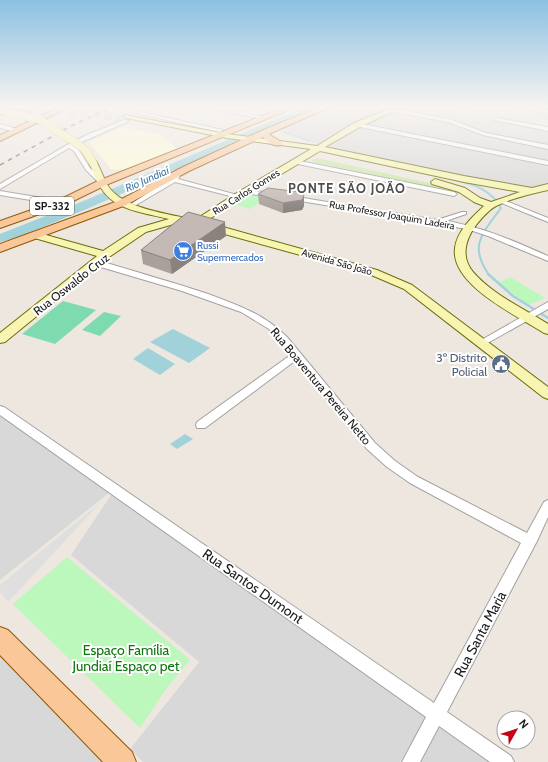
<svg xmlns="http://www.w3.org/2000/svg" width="548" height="762" font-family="Cabin,sans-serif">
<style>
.residential{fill:#d9d8d8}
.education{fill:#fefbd7}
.grass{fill:#cbe7a6}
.park{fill:#bcf8bc}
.pitch{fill:#7edbb0}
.parking{fill:#dfdfdf}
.water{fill:#a1d2da}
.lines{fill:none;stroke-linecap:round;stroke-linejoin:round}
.stream-far2{stroke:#a1d2da;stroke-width:1.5}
.stream-far1{stroke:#a1d2da;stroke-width:2}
.stream{stroke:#a1d2da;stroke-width:2.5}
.river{fill:#a1d2da;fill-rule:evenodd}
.secondary-tunnel{stroke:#cec8c2;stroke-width:8;stroke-dasharray:8 4;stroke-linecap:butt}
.primary-tunnel{stroke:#cec8c2;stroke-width:8;stroke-dasharray:8 4.5;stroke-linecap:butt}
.street-casing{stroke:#a2a2a2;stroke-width:2}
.secondary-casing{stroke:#6b6e06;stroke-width:2}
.primary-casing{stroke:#8f5502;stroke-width:2}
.street{fill:#fff;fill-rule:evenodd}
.secondary{fill:#f8f5b3;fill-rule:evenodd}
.primary{fill:#fac798;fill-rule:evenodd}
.rail{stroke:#696969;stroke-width:1.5;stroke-dasharray:4.5 4.5;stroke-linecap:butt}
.secondary-bridge-casing{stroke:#6b6e06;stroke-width:8;stroke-linecap:butt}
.secondary-bridge{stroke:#f8f5b3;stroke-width:8}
.wall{fill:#a99f9b}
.shaded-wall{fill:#89827e}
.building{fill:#c4b9b4;stroke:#89827e}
.labels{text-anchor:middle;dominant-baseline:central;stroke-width:4;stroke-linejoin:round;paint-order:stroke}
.far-street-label{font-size:10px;fill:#1b1b1b;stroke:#fff}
.far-shop-label{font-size:10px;fill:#366cbe;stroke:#fff;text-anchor:start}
.far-water-label{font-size:11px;font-style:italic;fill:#477ba0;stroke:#fff}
.shield{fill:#fff;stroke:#5f5f5f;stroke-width:1}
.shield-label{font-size:11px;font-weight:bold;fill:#1b1b1b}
.street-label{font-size:12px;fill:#1b1b1b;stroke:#fff}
.service-label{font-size:12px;fill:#4e5e75;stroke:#fff;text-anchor:end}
.far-district-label{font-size:13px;font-weight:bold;letter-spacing:1px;fill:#4e4e4e;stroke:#fff}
.near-street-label{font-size:14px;fill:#1b1b1b;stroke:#fff}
.near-park-label{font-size:14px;fill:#0d750d;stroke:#fff}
</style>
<rect width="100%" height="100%" fill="#ede7e0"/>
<g class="residential">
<path d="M330,106h67l-24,10 -54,29 -41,-17z"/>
<path d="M405,106h30l113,24v16l-66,-13 -34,-13 -52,-10z"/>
<path d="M438,106h72l38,7v8l-9,-2 -9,4z"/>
<path d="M394,110l54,11 32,13 68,14v15l-187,-38z"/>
<path d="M358,127l190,38v19l-18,6 -207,-43z"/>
<path d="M0,414l110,78 -110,88z"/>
<path d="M111,495l317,219 -28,48h-257l-13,-13 69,-87 -128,-107z"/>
<path d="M0,645l117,117h-117z"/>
<path d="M438,721l59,41h-81z"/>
</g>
<path class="education" d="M123,127l37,7 18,16 -48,18 -15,2 -4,-1 -22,-27z"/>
<path class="grass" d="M317,158l130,29 2,1 -10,1 -125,-27 -3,-2z"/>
<g class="park">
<path d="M251,195l17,2 -18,12 -16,-5z"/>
<path d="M510,277l35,21 -17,7 -29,-22z"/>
<path d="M67,557l123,103 -24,29 -26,39 -127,-124z"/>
</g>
<g class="pitch">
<path d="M63,301l33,9 -41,34 -33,-10z"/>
<path d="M104,312l17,4 -21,20 -18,-6z"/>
</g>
<path class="parking" d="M101,502l-93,100 -8,-10v-7z"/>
<g class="water">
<path d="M173,329l37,19 -21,15 -39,-21z"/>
<path d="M148,348l27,16 -15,11 -27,-16z"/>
<path d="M185,434l8,5 -16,10 -7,-5z"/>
</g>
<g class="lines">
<g class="stream-far2">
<path d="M284,132l25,9"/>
<path d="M418,172l38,8"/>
</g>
<path class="stream-far1" d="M452,179c20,5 39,10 49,29 -18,25 -33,37 -12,67"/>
<path class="stream" d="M488,274l25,22 35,22"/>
<path class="river" d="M307,106h12l-2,2 -228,100 -70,29 -19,5v-8l81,-32z"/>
<path class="secondary-tunnel" d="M82,106l10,6 29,7"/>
<path class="primary-tunnel" d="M67,113l25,-1"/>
<g class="street-casing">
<g id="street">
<path d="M152,106h6l-13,7 78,17 -3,2 -80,-18v-2z"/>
<path d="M191,106c12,0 42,8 50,6 7,-1 10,-6 17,-6l-12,7 21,5 -2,1z"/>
<path d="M511,106h10l27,5v2z"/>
<path d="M393,109l56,10 37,14 62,12v4l-65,-14 -35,-13 -57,-11z"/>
<path d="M496,118l52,9v4l-54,-11v-1z"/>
<path d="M124,120l5,1 -56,25 5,3 12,19 14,14v2h-4l-14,-14 -12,-19 -5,-3 -69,41v-5l67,-39 22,-11z"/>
<path d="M357,123l191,38v4l-193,-39 -1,-1z"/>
<path d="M0,124l14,4 1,1 -3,2 -12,-3z"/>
<path d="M295,160l159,32 3,2 -3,2 -161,-33v-2z"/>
<path d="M177,174l3,2 -2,3 63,17 -3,2 -63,-16 -39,23 -5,-1z"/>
<path d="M245,190l28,3 3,2 -3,2 -30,-4v-2z"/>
<path d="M0,191l61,10 3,2 -3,2 -61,-10z"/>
<path d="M291,196l146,24 25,-8h4v2l-20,7c37,6 68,20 102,35v5l-60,-25 -21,-7 -178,-30v-2z"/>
<path d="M501,199l47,19v4l-49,-20 -1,-1z"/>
<path d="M94,261h6c36,11 72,21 108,33 30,11 56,20 79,43l88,106 20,18 23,16 109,56 17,-31 4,-2v17l-11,24 -90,171 64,44 3,6h-24l-51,-36 -19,36h-18l24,-45 -426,-302v-9l4,1 430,296 87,-160 -111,-60 -23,-16 -20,-18 -71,-89 -91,68h-8l-1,-3 1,-3 95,-68 -23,-25 -28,-17 -59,-21 -88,-26z"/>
<path d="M548,302v7l-64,36 -3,1 -5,-3z"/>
</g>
</g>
<g class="secondary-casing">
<g id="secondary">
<path d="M396,106h8l-44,21 -35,20 139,29 68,12 16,-4v6c-17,4 -36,8 -52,16 -6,3 -10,8 -14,12 -14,15 -24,36 -9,54 20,23 50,36 75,52v10l-4,-1c-26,-17 -94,-48 -89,-85 2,-17 17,-31 29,-42l-10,-4 -15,-10 -27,-8 -1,-2 4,-3 30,9 15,10 11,4 29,-10 -56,-10 -144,-31 -79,47 -36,24 172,48 35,15 136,102v12l-5,-2 -139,-108 -35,-15 -188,-52 -35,10 -37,25 -104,85 -5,1v-10l97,-77 -66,-19 -1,-2 1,-2h8l64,18 35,-23 31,-9c-23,-6 -54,-8 -68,-31 -5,-7 -8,-17 -12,-25l1,-2h6c5,8 7,17 12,25 15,23 62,28 87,34l40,-26 76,-45 -84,-11 -101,-20 -3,-2 1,-1 103,19 90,12 37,-23z"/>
<path d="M0,110l12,3 -3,2 -9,-1z"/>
</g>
</g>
<g class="primary-casing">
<g id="primary">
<path d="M62,106h10l-72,35v-6z"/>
<path d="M287,106h11l-192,79 -41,20 -65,23v-7l57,-20 41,-20z"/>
<path d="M322,106h10l-63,28c4,4 10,5 13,9l-1,2c-7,2 -14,-3 -18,-8l-74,34 -63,34 -126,47v-8l118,-43 65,-34 78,-36z"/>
<path d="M0,108l27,3 4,2 -4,2 -27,-3z"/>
<path d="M0,627l8,3 124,122 4,10h-33l-103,-107z"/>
</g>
</g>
<use href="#street" class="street"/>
<use href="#secondary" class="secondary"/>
<use href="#primary" class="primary"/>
<path class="rail" d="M0,165l75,-41 40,-18"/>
<g class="secondary-bridge-casing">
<path id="secondary-bridge" d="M9,113l30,6 43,28 5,5 6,11"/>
</g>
<use href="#secondary-bridge" class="secondary-bridge"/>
</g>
<g class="wall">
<path d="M258,194l46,1v11l-2,4 -19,3 -24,-9z"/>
<path d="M226,236l-54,38 -29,-10 -2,-14z"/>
</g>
<g class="shaded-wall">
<path d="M304,195v11l-2,4 -19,3v-10z"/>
<path d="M225,222l1,14 -54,38 -2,-14z"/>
</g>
<g class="building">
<path d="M268,188l32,4 4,3 -2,5 -19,3 -25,-9z"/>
<path d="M188,212l37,10 -55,38 -29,-10z"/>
</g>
<linearGradient id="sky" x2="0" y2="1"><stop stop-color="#8bc0e2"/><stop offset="0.5" stop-color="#f7f4f1"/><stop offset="1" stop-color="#f7f4f1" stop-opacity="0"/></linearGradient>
<rect width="548" height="213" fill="url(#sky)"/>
<defs>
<g id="supermarket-disc" transform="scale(1)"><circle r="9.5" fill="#3f7fe0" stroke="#fff"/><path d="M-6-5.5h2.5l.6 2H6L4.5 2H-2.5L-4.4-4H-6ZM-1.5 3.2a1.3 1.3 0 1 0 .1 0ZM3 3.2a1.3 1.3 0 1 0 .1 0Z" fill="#fff"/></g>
<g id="civic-disc" transform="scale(1)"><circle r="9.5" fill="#5c6f8a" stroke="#fff"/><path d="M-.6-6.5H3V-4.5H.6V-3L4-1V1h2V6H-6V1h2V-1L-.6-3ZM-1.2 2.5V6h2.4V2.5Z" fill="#fff"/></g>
</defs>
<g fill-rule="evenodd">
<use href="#supermarket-disc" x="183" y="251"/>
<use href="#civic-disc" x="501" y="364"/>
</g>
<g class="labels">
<g class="far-street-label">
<text transform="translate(246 192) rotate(-32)">Rua Carlos Gomes</text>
<text transform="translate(392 215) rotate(10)">Rua Professor Joaquim Ladeira</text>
<text transform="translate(337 262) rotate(16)">Avenida São João</text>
</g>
<g class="far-shop-label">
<text x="197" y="245">Russi<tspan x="197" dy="12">Supermercados</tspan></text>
</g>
<g class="far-water-label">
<text transform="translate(147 179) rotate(-24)">Rio Jundiaí</text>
</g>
<rect class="shield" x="30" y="197" width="44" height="18" rx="3"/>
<g class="shield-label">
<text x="52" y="206">SP-332</text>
</g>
<g class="street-label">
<text transform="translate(71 284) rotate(-38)">Rua Oswaldo Cruz</text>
<text transform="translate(321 386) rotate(50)">Rua Boaventura Pereira Netto</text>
</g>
<g class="service-label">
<text x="487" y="357">3º Distrito<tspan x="487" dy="14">Policial</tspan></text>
</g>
<g class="far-district-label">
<text x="347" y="188">PONTE SÃO JOÃO</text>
</g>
<g class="near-street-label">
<text transform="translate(253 586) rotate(35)">Rua Santos Dumont</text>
<text transform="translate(480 634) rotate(-62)">Rua Santa Maria</text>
</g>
<g class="near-park-label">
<text x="126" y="650">Espaço Família<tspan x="126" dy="16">Jundiaí Espaço pet</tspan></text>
</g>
</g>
<g transform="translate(516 730) rotate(51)"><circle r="19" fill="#ffffff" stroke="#a4a4a4"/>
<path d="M0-3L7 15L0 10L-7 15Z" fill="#c30314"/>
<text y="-6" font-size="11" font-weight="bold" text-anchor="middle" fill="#1b1b1b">N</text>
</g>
</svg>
